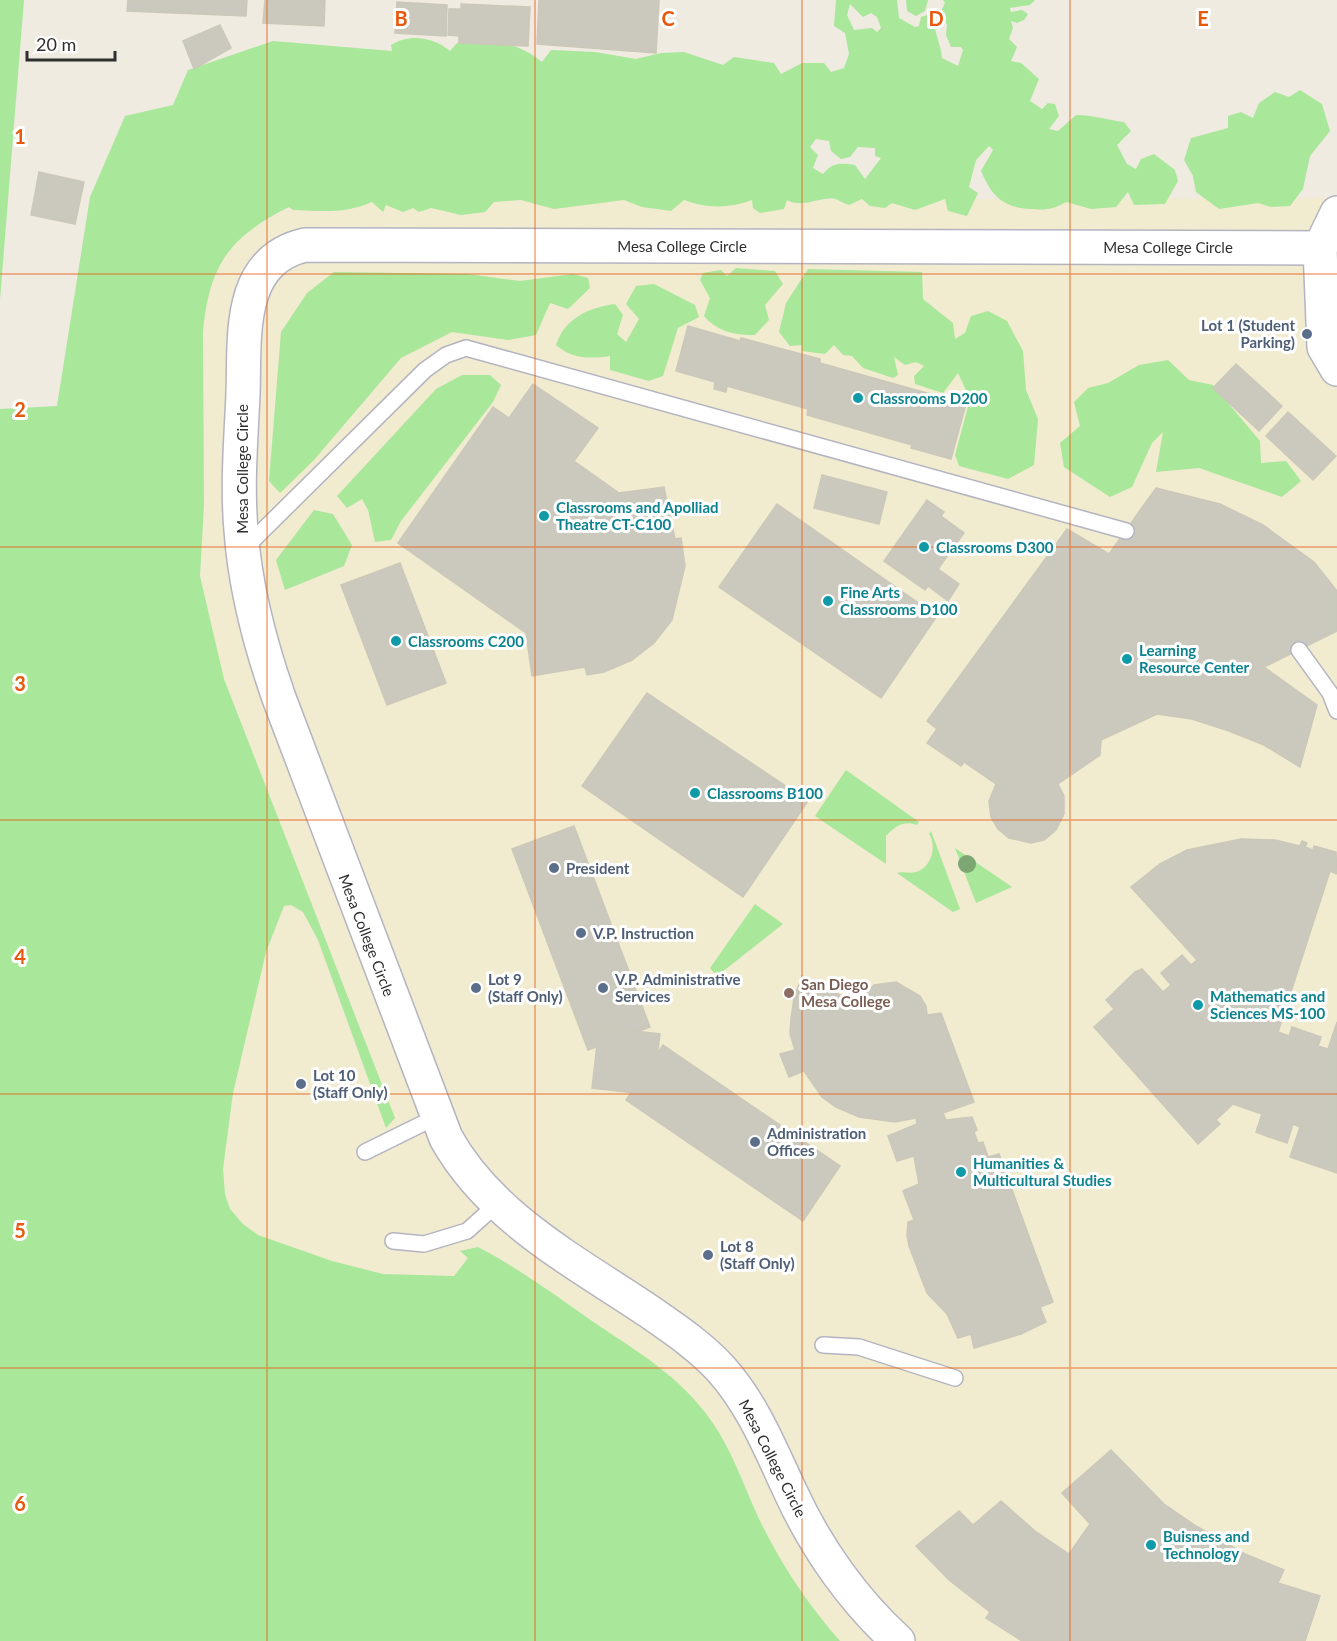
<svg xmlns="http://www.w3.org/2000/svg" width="1337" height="1641" font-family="Lato,sans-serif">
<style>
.education{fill:#f1ebd0}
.green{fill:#a9e79b;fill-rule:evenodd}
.building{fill:#cbc9be;stroke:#cbc8b9;stroke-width:1.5}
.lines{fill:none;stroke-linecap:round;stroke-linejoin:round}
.service-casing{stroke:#b4b4c1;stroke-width:18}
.tertiary-casing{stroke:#b4b4c1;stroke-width:36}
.service{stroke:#fff;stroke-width:15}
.tertiary{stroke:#fff;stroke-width:33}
.tree{fill:#7ca772}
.grid{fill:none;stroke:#e8590c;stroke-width:1.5;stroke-opacity:0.55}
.service-dot{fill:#5c6f8a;stroke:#fff;stroke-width:2}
.culture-dot{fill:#0f9aa8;stroke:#fff;stroke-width:2}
.education-dot{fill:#8d6e63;stroke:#fff;stroke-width:2}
.labels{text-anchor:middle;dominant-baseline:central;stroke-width:6;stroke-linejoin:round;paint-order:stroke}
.street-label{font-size:15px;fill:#2e2e2e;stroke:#fff}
.service-label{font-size:15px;font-weight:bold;fill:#4e5e75;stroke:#fff;text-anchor:start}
.culture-label{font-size:15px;font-weight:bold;fill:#0d838f;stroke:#fff;text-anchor:start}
.education-label{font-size:15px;font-weight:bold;fill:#785e54;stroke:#fff;text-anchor:start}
.grid-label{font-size:20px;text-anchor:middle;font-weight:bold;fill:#e8590c;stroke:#fff;stroke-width:6;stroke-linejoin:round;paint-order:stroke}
</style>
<rect width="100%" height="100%" fill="#efebe0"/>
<path class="education" d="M1337,198v1443h-505l-411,-345 -166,-41 -36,-35 -19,-644 4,-71 -1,-172 2,-28 9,-28 13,-26 17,-18 50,-28 25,-4z"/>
<g class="green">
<path d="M0,0h24l-24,300z"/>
<path d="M836,0h61l2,18 16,9 4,-1 2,-9 6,-2 7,5c0,13 7,24 8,38l16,8 5,-16 -2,-3h-10l-5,-12 1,-11 -12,-10 7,-5 3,-6 -2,-3h92l-5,5 -20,3 1,4 11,-2 6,4 -4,6 -7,3 -6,-2 2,7 -4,11 8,8 -6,14 10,2 18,16 -9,22 12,8 6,-6 7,1 4,12 -10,13 9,2 18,-16c17,0 31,5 48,7l7,9 -14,14 10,19 9,5 5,-10 13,-5 21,16 3,11 -13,23 -31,1 -6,-13 -12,15 -25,2 -25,-7c-14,8 -21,8 -36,7 -28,-2 -38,-13 -49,-38l12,-21 -4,-4 -13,14 -7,27 9,6 -11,23 -19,-5 -3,-12 -30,11 -23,-7 -7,5 -15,-2 -8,-7 -13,6c-5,-1 -10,-5 -14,-6 -15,-3 -32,10 -48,1l-3,9 -24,4 -7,-5 -1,-8c-21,8 -46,9 -68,0l-13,11 -29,-4 -18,-7 -70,9 -33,-9 -27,2 -9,10 -24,3 -30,-7 -12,4 -6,-4 -10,4 -17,-7 -3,7 -11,-10c-27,12 -50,9 -79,8l-4,-3c-60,30 -80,58 -86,126l1,172 -4,71 24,103 171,439 -9,10 -68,-188 -15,-28 -12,-7 -7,1 -18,46 -33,141 -10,76 2,25 5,15 13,15 15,11 74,26 51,13 71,2 14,-18 -8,-7 18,-4c40,21 77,48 114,74 43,29 88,55 118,98 23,32 35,71 52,106 21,42 47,81 78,116h-840v-1232l57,-3 33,-209 35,-81 48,-11 15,-35 85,-29 119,10 -1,-6c18,-12 43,-8 59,6l8,-9c33,-1 57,-2 84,20l9,-12 44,2 41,7 25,-6 23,-1 39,13 11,-8 40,6 7,11 21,-11h22l7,9 13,-4 5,-14 -4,-21 -11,-7zM850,4l13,13 8,-4 6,4 4,11 -4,4 -5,-4 -18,2 -7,-15zM816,139l13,2 2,10 10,8 9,-2 8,-10 17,1v8l6,2 -16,21 -10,-14c-15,-2 -22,-3 -32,9l-10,-6 5,-13 -8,-8z"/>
<path d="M906,0h22l-3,11 -9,5 -9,-5z"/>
<path d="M1300,90l22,14 8,27 -20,25 -7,33 -13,17 -19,1 -13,-4 -39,6 -23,-17 -3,-16 -9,-16 7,-22 37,-10v-12l13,-4 12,6 6,-15 16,-11 14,5z"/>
<path d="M736,268l39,3 8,13 -18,21 4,15 -14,15c-19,1 -39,-4 -51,-19l6,-18 -10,-18 3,-7 18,-3 6,6z"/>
<path d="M808,269l114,3 1,27 30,24 2,16 10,-6 6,-17 17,-5 19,10 16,30 3,39 12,29 -4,46 -26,14 -49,-13 -4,-11 15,-56 -12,-26 -15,20 -28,-9 -1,-8 10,-10 -8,-4 -11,3 -11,-8 4,18 -5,3 -30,-10 -11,-12 -9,-1 -9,-10 -9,9 -23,-3v-6l-12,1 -11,-14 7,-29z"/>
<path d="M334,272l134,2 52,7 53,-7 15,4 2,10 -22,21 -18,-6 -14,32 -28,5 -56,-8 -51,26 -87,102 -34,33 -11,-12 12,-149 26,-39z"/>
<path d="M654,284l41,21 4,12 -21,11 -15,48 -14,5 -39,-11v-14c-20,3 -38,3 -54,-11 9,-27 32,-37 59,-41l8,11 -6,19 9,8 13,-23 -13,-15 10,-18z"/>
<path d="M1168,360l21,20 24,5 47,56 1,22 25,-2 15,20 -19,16 -83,-29 -43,4 7,-40 -11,11 -20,44 -22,10 -46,-30 -4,-24 20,-17 -6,-24 14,-14 20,-5 31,-18z"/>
<path d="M462,375h28l11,10 -8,17 -92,119 -10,19 -16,2 -7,-32 -6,-11 -15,9 -10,-12 99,-107z"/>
<path d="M314,510l19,4 19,31 -8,21 -59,24 -9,-30z"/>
<path d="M846,770l73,52 -2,3c-13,-5 -22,1 -31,11v28l-71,-48z"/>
<path d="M931,831l29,78 -7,3 -56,-39c5,-2 13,1 19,-1 16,-5 21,-26 13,-38z"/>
<path d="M955,848l57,39 -36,16z"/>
<path d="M755,904l28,20 -66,52 -7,-8z"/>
</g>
<g class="building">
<path d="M128,0h119l-1,16 -119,-5z"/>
<path d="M265,0h60l-1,26 -61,-3z"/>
<path d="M539,0h120l-3,53 -119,-9z"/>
<path d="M397,2l50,3 -1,31 -51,-3z"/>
<path d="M461,4l69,3 -2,39 -69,-3v-7l-11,-1 1,-26h12z"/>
<path d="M220,25l11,23 -37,21 -11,-28z"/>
<path d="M39,172l45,10 -9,42 -44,-9z"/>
<path d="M688,326l52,15 1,-3 79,21v4l146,41 -15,55 -40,-11 1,-3 -105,-30 1,-6 -81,-23 -1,6 -12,-3 1,-7 -39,-11z"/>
<path d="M1236,364l46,42 -23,25 -46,-43z"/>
<path d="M533,384l65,44 -24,33 45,32 45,-6 11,52 6,-1 4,28 -13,54 -18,23 -22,17 -28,12 -17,3 -2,-8 -53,9 -6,-43 -128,-90 95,-136 16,11z"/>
<path d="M1288,412l48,44 -23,24 -47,-44z"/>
<path d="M822,475l65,17 -8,32 -65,-16z"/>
<path d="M1156,488l64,16 43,21 51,37 23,29v40l-73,36 53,38 -17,62 -36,-22 -35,-14 -37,-12 -35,-5 -56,26 -1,15 -42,29 6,12v18l-8,16 -12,10 -13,3 -22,-5 -11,-9 -7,-12 -2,-16 7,-17 -32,-22 -3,4 -34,-23 10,-14 -10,-8 140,-192 42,25z"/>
<path d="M927,500l17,12 -3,4 23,17 -26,36 21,15 -11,17 -20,-15 -3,4 -41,-29z"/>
<path d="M777,504l160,112 -56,82 -162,-111z"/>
<path d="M400,563l46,120 -59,22 -46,-120z"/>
<path d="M647,693l161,108 -65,96 -161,-111z"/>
<path d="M574,826l76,201 -62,23 -76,-201z"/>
<path d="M1241,839l34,1 25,6 2,-5 5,2 -2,4 8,3 1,-4 22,6 1,22 -7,-3 -52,161 11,4 3,-9 29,10 -3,9 10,3 9,-27v151l-47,-16 10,-30 -7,-3 -6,19 -18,-6 -13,-5 6,-18 -29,-10 -17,16 4,4 -22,20 -104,-117 20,-18 -8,-9 29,-28 7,-3 21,23 8,-7 -10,-12 21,-18 9,10 6,-5 -66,-73 29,-23 27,-14z"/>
<path d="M802,976l54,27 18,-18 22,-3 24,14 6,10 1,9 14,-2 33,89 -31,11 3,7 26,-3 5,13 -3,2 4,11 5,-1 5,15 11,-3 54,148 -13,5 6,15 -25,12 -47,14 -3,-14 -13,4 -11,-24 -20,-21 -18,-47 -2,-11 1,-13 6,-2 -11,-29 16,-7 -5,-28 -17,5 -9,-25 29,-12 -1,-6 -21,4 -36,-5 -23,-10 -14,-10 -18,-26 -15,6 -9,-23 15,-4 -5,-16 1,-15 3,-21z"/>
<path d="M599,1027l61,7 -8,61 -60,-7z"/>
<path d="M663,1045l177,121 -37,55 -177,-121z"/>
<path d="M1111,1450l53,54 32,22 49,28 39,16 -6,13 42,13 -15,45h-283l-36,-23 4,-6 -41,-32 -33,-34 43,-35 14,14 28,-24 34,30 34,23 21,-30 -28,-31z"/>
</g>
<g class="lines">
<g class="service-casing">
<g id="service">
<path d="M245,548l180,-178 21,-15 20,-7 660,183"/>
<path d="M1299,650l31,43 7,18"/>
<path d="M365,1152l71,-35"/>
<path d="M393,1241l31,3 43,-13 30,-27"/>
<path d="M823,1345l36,2 96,31"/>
</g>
</g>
<g class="tertiary-casing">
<g id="tertiary">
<path d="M1320,248l17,-35"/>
<path d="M898,1641c-44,-40 -81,-92 -106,-146 -21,-44 -38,-89 -71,-126 -21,-23 -48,-41 -74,-59 -73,-49 -157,-93 -201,-172l-167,-440c-19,-54 -34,-110 -38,-168 -4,-45 0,-91 2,-136 2,-56 -7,-133 62,-149l1015,3 4,99 13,22"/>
</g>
</g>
<use href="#service" class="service"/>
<use href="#tertiary" class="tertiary"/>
</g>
<circle class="tree" cx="967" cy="864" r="9"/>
<path class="grid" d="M267,0v1641M535,0v1641M802,0v1641M1070,0v1641M0,274h1337M0,547h1337M0,820h1337M0,1094h1337M0,1368h1337"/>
<g class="service-dot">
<circle cx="1307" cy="334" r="6"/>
<circle cx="554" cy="868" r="6"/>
<circle cx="581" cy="933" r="6"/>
<circle cx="476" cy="988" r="6"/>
<circle cx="603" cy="988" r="6"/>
<circle cx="301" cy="1084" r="6"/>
<circle cx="755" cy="1142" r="6"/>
<circle cx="708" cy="1255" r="6"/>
</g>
<g class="culture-dot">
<circle cx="858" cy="398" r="6"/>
<circle cx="544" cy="516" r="6"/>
<circle cx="924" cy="547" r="6"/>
<circle cx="828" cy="601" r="6"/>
<circle cx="396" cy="641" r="6"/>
<circle cx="1127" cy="659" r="6"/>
<circle cx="695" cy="793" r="6"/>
<circle cx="1198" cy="1005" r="6"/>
<circle cx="961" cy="1172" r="6"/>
<circle cx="1151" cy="1545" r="6"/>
</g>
<circle class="education-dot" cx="789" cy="993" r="6"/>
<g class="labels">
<g class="street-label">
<text x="682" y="246">Mesa College Circle</text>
<text x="1168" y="247">Mesa College Circle</text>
<text transform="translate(242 469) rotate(-90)">Mesa College Circle</text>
<text transform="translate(367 935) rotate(69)">Mesa College Circle</text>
<text transform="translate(773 1458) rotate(63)">Mesa College Circle</text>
</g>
<g class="service-label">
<text x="1295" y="325" text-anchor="end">Lot 1 (Student<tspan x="1295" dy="17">Parking)</tspan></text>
<text x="566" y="868">President</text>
<text x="593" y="933">V.P. Instruction</text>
<text x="488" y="979">Lot 9<tspan x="488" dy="17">(Staff Only)</tspan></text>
<text x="615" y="979">V.P. Administrative<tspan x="615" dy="17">Services</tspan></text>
<text x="313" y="1075">Lot 10<tspan x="313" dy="17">(Staff Only)</tspan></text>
<text x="767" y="1133">Administration<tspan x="767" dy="17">Offices</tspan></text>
<text x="720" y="1246">Lot 8<tspan x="720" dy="17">(Staff Only)</tspan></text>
</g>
<g class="culture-label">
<text x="870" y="398">Classrooms D200</text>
<text x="556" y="507">Classrooms and Apolliad<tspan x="556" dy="17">Theatre CT-C100</tspan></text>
<text x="936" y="547">Classrooms D300</text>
<text x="840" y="592">Fine Arts<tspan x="840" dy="17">Classrooms D100</tspan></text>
<text x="408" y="641">Classrooms C200</text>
<text x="1139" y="650">Learning<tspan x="1139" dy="17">Resource Center</tspan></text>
<text x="707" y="793">Classrooms B100</text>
<text x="1210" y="996">Mathematics and<tspan x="1210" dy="17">Sciences MS-100</tspan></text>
<text x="973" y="1163">Humanities &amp;<tspan x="973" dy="17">Multicultural Studies</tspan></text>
<text x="1163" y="1536">Buisness and<tspan x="1163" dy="17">Technology</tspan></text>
</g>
<g class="education-label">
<text x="801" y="984">San Diego<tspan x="801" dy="17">Mesa College</tspan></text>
</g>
</g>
<g class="grid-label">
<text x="401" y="26">B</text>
<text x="668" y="26">C</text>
<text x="936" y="26">D</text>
<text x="1203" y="26">E</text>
<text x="20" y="144">1</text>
<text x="20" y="417">2</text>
<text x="20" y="691">3</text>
<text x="20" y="964">4</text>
<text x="20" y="1238">5</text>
<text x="20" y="1511">6</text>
</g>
<path d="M27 51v9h88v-9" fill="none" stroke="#2e2e2e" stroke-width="3"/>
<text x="36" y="51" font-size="18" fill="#2e2e2e" stroke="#ffffff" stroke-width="4.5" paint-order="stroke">20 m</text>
</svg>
